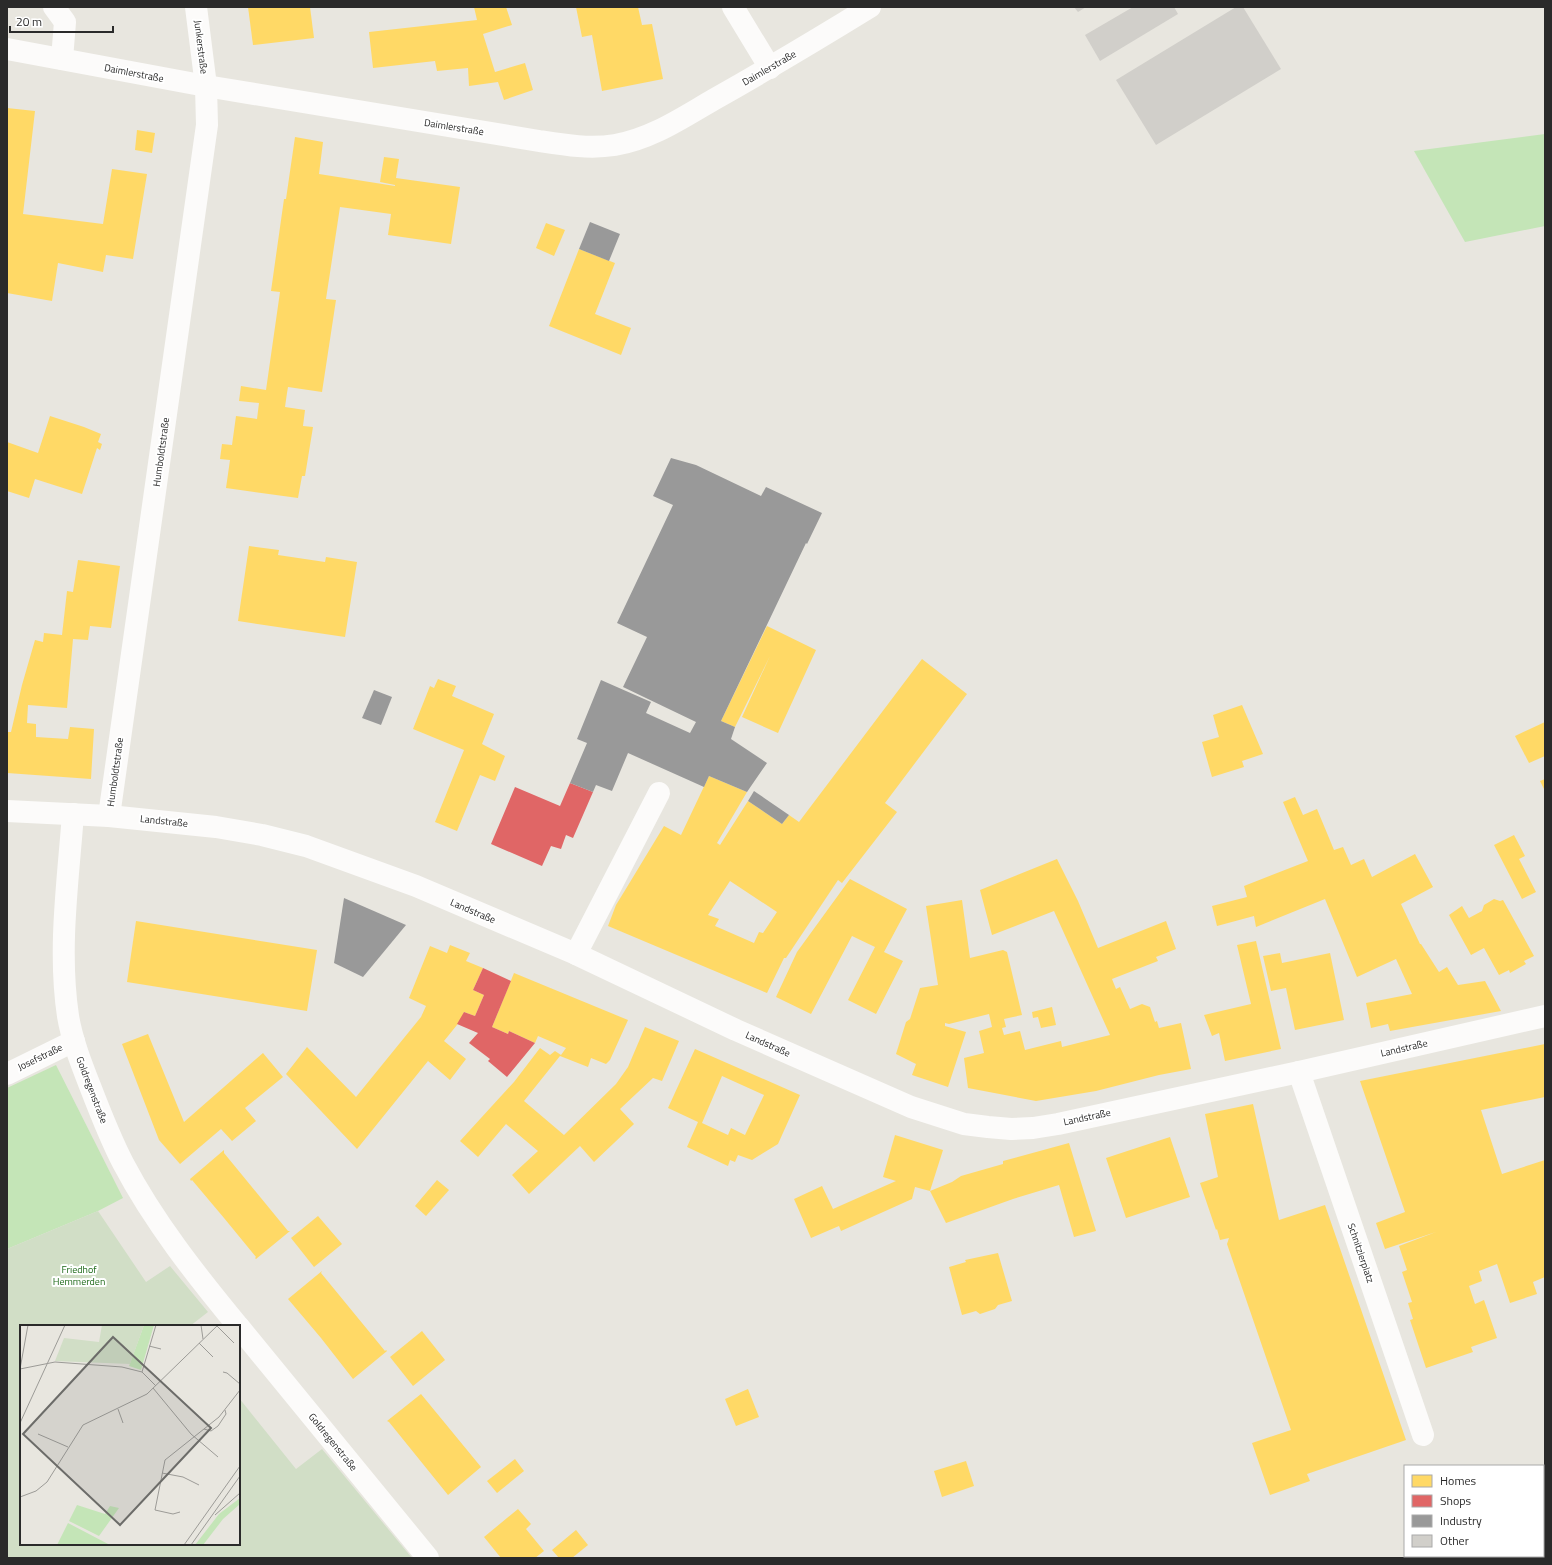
<svg xmlns="http://www.w3.org/2000/svg" width="1552" height="1565" font-family="'Titillium Web',sans-serif">
<style>
.green{fill:#c4e5b7}
.cemetery{fill:#d1dec6}
.homes{fill:#ffd966;fill-rule:evenodd}
.shops{fill:#e06666}
.industry{fill:#999}
.building{fill:#d1cfca}
.lines{fill:none;stroke-linecap:round;stroke-linejoin:round}
.minor{stroke:#fcfbfa;stroke-width:22}
.labels{text-anchor:middle;dominant-baseline:central;stroke-width:4;stroke-linejoin:round;paint-order:stroke}
.street-label{font-size:10px;fill:#2a2a2a;stroke:#fff}
.park-label{font-size:10px;fill:#1d6918;stroke:#fff}
.inset-road{fill:none;stroke:#9c9b97;stroke-width:1}
.view{fill:#6c6c69;fill-opacity:0.15;stroke:#6c6c69;stroke-width:2}
.inset-edge{fill:none;stroke:#2a2a2a;stroke-width:2}
</style>
<rect width="100%" height="100%" fill="#e8e6df"/>
<g class="green">
<path d="M1545,134v92l-80,16 -51,-91z"/>
<path d="M56,1065l67,133 -25,13 -91,38v-161z"/>
</g>
<path class="cemetery" d="M98,1211l48,71 24,-16 38,46 -18,14h-169v218h218v-146l57,71 26,-20 90,109h-405v-309z"/>
<g class="homes">
<path d="M248,7h62l4,31 -61,7z"/>
<path d="M474,7h32l6,18 -29,9 12,38 30,-9 8,27 -29,10 -6,-18 -29,4 -1,-18 -31,3 -2,-10 -62,7 -4,-36 108,-12z"/>
<path d="M576,7h62l4,18 10,-1 11,55 -61,12 -10,-56 -10,2z"/>
<path d="M7,108l28,3 -12,103 80,10 9,-55 35,5 -14,85 -27,-4 -3,17 -45,-9 -6,38 -45,-8z"/>
<path d="M137,130l18,3 -3,20 -17,-3z"/>
<path d="M295,137l28,5 -4,32 76,12v-1l-15,-3 4,-25 15,2 -3,19 64,9 -9,57 -63,-9 3,-21 -51,-7 -14,92 10,1 -14,92 -34,-5 -1,6 -2,14 20,3 -2,16 10,1 -8,49h-3l-4,22 -72,-10 4,-28 -10,-1 2,-15 10,1 4,-29 21,3 2,-16 -20,-2 2,-15 25,4 14,-98 -9,-1 13,-92h2z"/>
<path d="M546,223l19,7 -11,26 -18,-8z"/>
<path d="M579,249l36,14 -20,51 36,14 -10,27 -72,-29z"/>
<path d="M50,416l34,11 17,7 -3,8 4,2 -2,6 -3,-2 -15,46 -47,-15 -6,19 -22,-7v-49l31,11z"/>
<path d="M249,546l30,4 -1,5 47,7 1,-5 31,5 -12,75 -107,-16z"/>
<path d="M78,560l42,6 -9,62 -21,-2 -2,14 -15,-1 -6,69 -39,-3 -1,18 9,1v13l32,2 2,-12 24,2 -3,50 -84,-6v-41h4l11,-47 13,-45 8,2 1,-9 18,2 5,-44 6,1z"/>
<path d="M767,626l49,24 -38,83 -36,-16 28,-61 -35,71 -14,-6z"/>
<path d="M922,659l45,35 -82,109 12,9 -55,71 -4,-3 -52,78h-2l-17,35 -159,-67 8,-21 8,-13 40,-66 17,9 28,-59 38,16 -30,51 3,2 28,-44 34,23 7,-9 10,7zM730,881l47,31 -14,21 -4,-1 -5,11 -39,-17 4,-7 -11,-4z"/>
<path d="M438,679l18,7 -4,10 42,18 -12,30 23,12 -10,25 -15,-6 -23,56 -22,-9 29,-72 -51,-21 17,-43 4,2z"/>
<path d="M1242,705l21,49 -21,7 2,6 -32,10 -10,-35 17,-5 -6,-22z"/>
<path d="M1545,722v34l-16,7 -14,-27z"/>
<path d="M1545,779v12l-5,-10z"/>
<path d="M1295,797l8,18 14,-6 17,41 9,-3 8,18 13,-6 8,18 43,-23 18,33 -32,17 19,40h1l18,28 8,-5 11,18 27,-4 16,30 -111,20 -2,-7 -17,4 -5,-25 46,-9 -16,-35 -39,18 -32,-78 -69,28 -2,-11 -37,10 -5,-20 35,-9 -3,-11 64,-25 -25,-59z"/>
<path d="M1514,835l11,21 -6,3 17,33 -14,7 -28,-54z"/>
<path d="M1057,859l21,42 20,47 68,-27 10,28 -20,8 2,4 -46,18 4,10 4,-2 10,22 12,-5 8,3 5,15 2,-1 2,7 22,-5 10,46 -32,6 -63,16 -60,10 -68,-13 -4,-30 20,-5 -5,-22 13,-4 -3,-13 -40,10 -4,-1v3l21,6 -18,55 -36,-12 4,-11 -20,-10 10,-32 4,-3 10,-31 18,-3 -12,-79 36,-6 8,58 33,-8 4,2 15,63 -18,4 2,8 -4,1 2,7 16,-4 5,19 36,-9 1,6 48,-12 -56,-124 -62,24 -12,-45z"/>
<path d="M850,879l57,30 -23,43 19,9 -27,53 -28,-14 27,-53 -23,-11 -41,78 -35,-17 21,-45z"/>
<path d="M1494,899l6,2 3,-1 31,56 -10,5 2,3 -16,9 -1,-3 -10,5 -15,-27 -13,7 -22,-40 13,-9 7,12 13,-7 2,-6z"/>
<path d="M136,921l181,29 -10,61 -180,-29z"/>
<path d="M1256,941l25,108 -56,12 -6,-28 -7,3 -8,-21 47,-11 -14,-59z"/>
<path d="M450,945l20,8 -4,8 17,7 -10,22 11,5 -9,21 -11,-4 -3,8 -17,21 22,18 -16,21 -22,-19 -71,88 -71,-75 21,-27 49,50 65,-80 5,-11 -17,-8 21,-52 17,7z"/>
<path d="M1280,953l2,10 48,-10 14,67 -49,10 -9,-42 -15,3 -8,-35z"/>
<path d="M514,973l114,47 -18,40 -4,4 -15,-6 -3,9 -28,-11 -36,45 40,34 52,-51 12,-17 17,-40 34,14 -17,40 -9,-3 -33,31 14,15 -40,38 -14,-16 -51,48 -17,-19 26,-24 -32,-27 -28,33 -18,-16 54,-59 26,-34 10,7 5,-4 6,4 5,-7 -28,-12 -3,7 -26,-12 -1,3 -16,-7z"/>
<path d="M1052,1007l4,18 -15,3 -3,-11 -5,1 -1,-6z"/>
<path d="M148,1034l36,88 79,-69 20,24 -38,31 11,13 -24,20 -11,-12 -41,35 -21,-24 -37,-96z"/>
<path d="M1545,1044v53l-64,13 21,64 43,-14v117l-12,5 4,12 -27,9 -13,-39 -18,7 3,10 -13,5 6,18 9,-4 13,38 -26,9 2,5 -47,16 -16,-48 3,-1 -5,-16 4,-1 -10,-30 5,-2 -8,-24 37,-14 -51,17 -9,-26 29,-11 -45,-131z"/>
<path d="M695,1049l105,46 -22,49 -26,16 -14,-5 -3,7 -5,-2 -2,6 -41,-19 11,-25 -30,-14zM722,1076l42,19 -19,40 -14,-7 -3,7 -26,-12z"/>
<path d="M1253,1104l26,116 46,-15 81,235 -99,34 3,7 -40,14 -18,-52 39,-13 -64,-186 2,-6 -9,2 -3,-11 -1,1 -16,-47 18,-6 -13,-63z"/>
<path d="M895,1135l48,15 -13,41 22,-9 9,-6 42,-12v-3l66,-18 27,88 -22,6 -15,-52 -46,14 -67,24 -16,-32 -15,-4 -3,12 -71,32 -2,-5 -28,12 -17,-39 28,-13 11,23 63,-28 -13,-4z"/>
<path d="M1170,1137l20,60 -64,21 -20,-60z"/>
<path d="M224,1150v3l64,78h2l-34,28 -1,-1 1,-1 -32,-39 -32,-38 -1,1 -1,-2z"/>
<path d="M437,1180l12,10 -23,26 -11,-10z"/>
<path d="M318,1216l24,28 -28,23 -23,-29z"/>
<path d="M998,1253l14,48 -14,4 -3,4 -15,5 -4,-3 -14,4 -13,-48 17,-5 -1,-2z"/>
<path d="M322,1271l-1,2 64,78 1,-1 1,1 -34,28 -32,-41 -33,-39z"/>
<path d="M422,1331l23,29 -32,26 -23,-29z"/>
<path d="M748,1389l11,28 -23,9 -11,-27z"/>
<path d="M421,1394l60,73 -33,28 -59,-73 -2,-1z"/>
<path d="M515,1459l9,12 -27,22 -10,-12z"/>
<path d="M966,1461l8,25 -32,11 -8,-26z"/>
<path d="M518,1509l13,15 -5,5 18,22 -9,7h-34l-17,-21z"/>
<path d="M576,1530l12,15 -16,13h-13l-7,-8z"/>
<path d="M1545,1547v11h-55v-1l53,-1v-8z"/>
</g>
<g class="shops">
<path d="M570,783l23,9 -20,46 -7,-3 -5,14 -10,-3 -9,20 -51,-22 24,-57 45,19z"/>
<path d="M483,968l28,13 -19,46 16,7 1,-3 26,12 -28,34 -19,-16 2,-2 -21,-16 9,-10 -21,-9 7,-12 11,4 9,-21 -11,-5z"/>
</g>
<g class="industry">
<path d="M590,222l30,12 -11,27 -30,-12z"/>
<path d="M671,458l25,7 65,31 5,-9 56,26 -15,31 -1,-1 -85,178 14,6 -4,12 36,24 -20,29 -38,-16 -5,11 -76,-34 -16,38 -16,-6 -3,7 -23,-9 17,-40 -10,-4 24,-59 50,22 -5,11 44,20 6,-11 -73,-35 24,-50 -30,-14 56,-118 -20,-9z"/>
<path d="M374,690l18,7 -11,28 -19,-7z"/>
<path d="M754,791l35,24 -7,9 -34,-23z"/>
<path d="M344,898l62,27 -43,52 -29,-14z"/>
</g>
<g class="building">
<path d="M1074,7h12l-8,5z"/>
<path d="M1133,7h41l4,7 -78,47 -15,-26z"/>
<path d="M1236,7h7l38,62 -125,76 -40,-65z"/>
</g>
<g class="lines">
<g class="minor">
<path d="M54,7l11,15 -3,37"/>
<path d="M733,7l37,61"/>
<path d="M7,49l199,37 333,55c26,4 50,8 76,4 36,-6 67,-27 98,-45 53,-30 105,-61 157,-93"/>
<path d="M7,811l102,5 107,11 46,8 44,11 110,40 160,68 160,76 175,77 53,17 24,3 23,2 22,-1 25,-4 241,-52 246,-56"/>
<path d="M73,814c-5,67 -15,136 -5,202 4,24 13,47 22,70 10,26 20,52 33,77 31,59 73,112 115,163"/>
<path d="M109,816l98,-691 -1,-39 -10,-79"/>
<path d="M576,954l83,-161"/>
<path d="M1299,1072l124,363"/>
<path d="M7,1074l67,-33"/>
<path d="M239,1327l189,231"/>
</g>
</g>
<g class="labels">
<g class="street-label">
<text transform="translate(201 47) rotate(83)">Junkerstraße</text>
<text transform="translate(769 68) rotate(-30)">Daimlerstraße</text>
<text transform="translate(134 73) rotate(11)">Daimlerstraße</text>
<text transform="translate(454 127) rotate(9)">Daimlerstraße</text>
<text transform="translate(161 452) rotate(-82)">Humboldtstraße</text>
<text transform="translate(115 772) rotate(-82)">Humboldtstraße</text>
<text transform="translate(164 821) rotate(6)">Landstraße</text>
<text transform="translate(473 911) rotate(23)">Landstraße</text>
<text transform="translate(768 1044) rotate(24)">Landstraße</text>
<text transform="translate(1404 1048) rotate(-13)">Landstraße</text>
<text transform="translate(40 1057) rotate(-26)">Josefstraße</text>
<text transform="translate(92 1090) rotate(69)">Goldregenstraße</text>
<text transform="translate(1087 1117) rotate(-12)">Landstraße</text>
<text transform="translate(1361 1253) rotate(71)">Schnitzlerplatz</text>
<text transform="translate(333 1442) rotate(51)">Goldregenstraße</text>
</g>
<g class="park-label">
<text x="79" y="1269">Friedhof<tspan x="79" dy="12">Hemmerden</tspan></text>
</g>
</g>
<g transform="translate(20 1325)">
<rect width="220" height="220" fill="#e8e6df"/>
<path d="M124,0h10l-13,45 -12,-4zM220,173v6l-17,15 -20,26h-8l24,-31zM57,180l28,9 5,-8 9,2 -20,28 -30,-15zM48,198l42,22h-53z" fill="#c4e5b7"/>
<path d="M82,0h42l-14,39 -75,-3 9,-23 35,4z" fill="#d1dec6"/>
<path class="inset-road" d="M8,0l-8,44 35,-7 67,5 20,5 14,14M181,0l2,14M197,1l17,17M179,18l14,14M129,21l12,3M122,47l14,-47M203,47l4,1 13,11M133,63l38,46 27,23M98,84l5,14M0,98l45,-98M184,104l7,2 7,-5 8,-12 -1,-4M18,109l30,13M142,148l21,4 16,8M0,172l16,-6 11,-9 36,-57 64,-31 71,-69M160,187l-7,2 -18,-4 10,-50 54,-43 21,-27M195,190l25,-22M164,220l56,-79M171,220l49,-69"/>
<path class="view" d="M93,12l98,91 -91,97 -97,-91z"/>
<rect width="220" height="220" class="inset-edge"/>
</g>
<rect width="1552" height="1565" fill="none" stroke="#2a2a2a" stroke-width="16"/>
<rect x="1404" y="1465" width="140" height="92" fill="#ffffff" stroke="#aaaaaa"/>
<rect x="1412" y="1475" width="20" height="12" fill="#ffd966" stroke="#aaaaaa"/>
<text x="1440" y="1485" font-size="12" fill="#2a2a2a">Homes</text>
<rect x="1412" y="1495" width="20" height="12" fill="#e06666" stroke="#aaaaaa"/>
<text x="1440" y="1505" font-size="12" fill="#2a2a2a">Shops</text>
<rect x="1412" y="1515" width="20" height="12" fill="#999999" stroke="#aaaaaa"/>
<text x="1440" y="1525" font-size="12" fill="#2a2a2a">Industry</text>
<rect x="1412" y="1535" width="20" height="12" fill="#d1cfca" stroke="#aaaaaa"/>
<text x="1440" y="1545" font-size="12" fill="#2a2a2a">Other</text>
<path d="M10 26v6h103v-6" fill="none" stroke="#2a2a2a" stroke-width="2"/>
<text x="16" y="26" font-size="12" fill="#2a2a2a" stroke="#ffffff" stroke-width="3" paint-order="stroke">20 m</text>
</svg>
